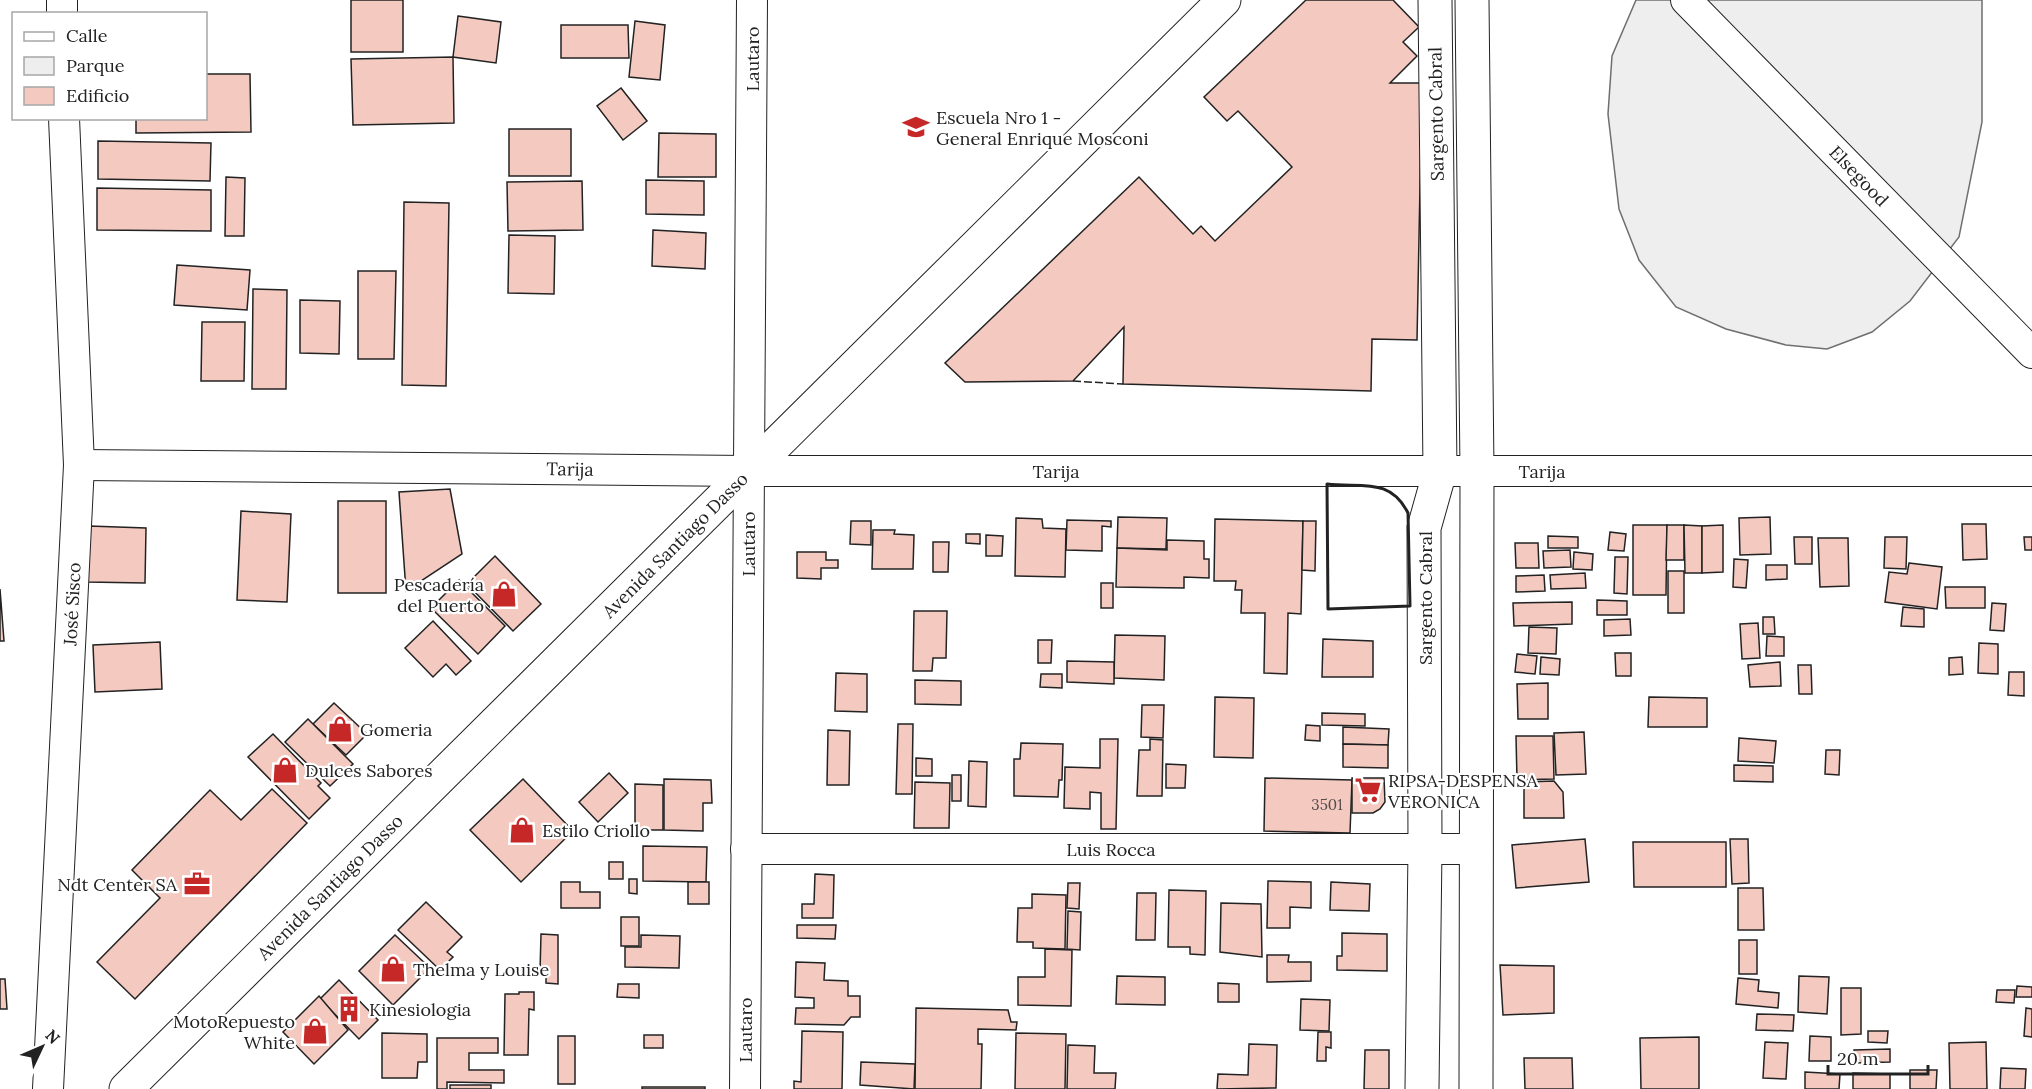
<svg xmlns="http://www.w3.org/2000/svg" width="2032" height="1089" font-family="Lora,serif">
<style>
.green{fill:#eee;stroke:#6f6f6f;stroke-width:1.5}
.building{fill:#f3c9c0;stroke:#222;stroke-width:1.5}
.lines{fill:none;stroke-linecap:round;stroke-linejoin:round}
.minor-casing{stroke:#222;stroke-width:32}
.tertiary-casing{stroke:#222;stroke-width:35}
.secondary-casing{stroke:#222;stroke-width:35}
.minor{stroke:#fff;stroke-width:30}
.tertiary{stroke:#fff;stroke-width:33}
.secondary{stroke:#fff;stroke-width:33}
.fence{stroke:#222;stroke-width:1.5;stroke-dasharray:8 3;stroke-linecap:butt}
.wall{stroke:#222;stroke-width:3}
.labels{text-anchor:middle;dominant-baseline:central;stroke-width:4.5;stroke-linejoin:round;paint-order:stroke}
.number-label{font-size:15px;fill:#564c4a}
.street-label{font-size:18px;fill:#222;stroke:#fff}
.poi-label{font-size:18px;fill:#222;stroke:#fff;text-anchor:start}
</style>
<rect width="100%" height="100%" fill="#fff"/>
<path class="green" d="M1636,0h346v122l-23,115 -49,64 -38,31 -45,17 -41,-4 -60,-16 -50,-22 -37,-47 -20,-51 -11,-95 4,-58z"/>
<g class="building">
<rect x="351" y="0" width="52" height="52"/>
<path d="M1306,0h87l26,27 -16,15 14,14 -27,27h32l-5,257 -45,-1 -1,52 -248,-7 1,-57 -51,54 -108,1 -20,-19 194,-186 54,57 8,-8 14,15 77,-74 -54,-56 -11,10 -23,-24z"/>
<path d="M458,16l43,6 -5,41 -43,-6z"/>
<path d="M635,21l30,4 -5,55 -31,-3z"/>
<path d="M561,25h67l1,33h-68z"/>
<path d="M453,57l1,66 -101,2 -2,-66z"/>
<path d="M206,74h44l1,58 -115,1v-15h70z"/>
<path d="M621,88l26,33 -24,19 -26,-34z"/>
<rect x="509" y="129" width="62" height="47"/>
<path d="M659,133l57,1v43h-58z"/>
<path d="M98,141l113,2 -1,38 -112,-2z"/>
<path d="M226,177l19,1 -1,58h-19z"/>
<path d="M646,180l58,1v34l-58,-1z"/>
<path d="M582,181l1,49 -75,1 -1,-49z"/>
<path d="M97,188l114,2v41l-114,-1z"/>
<path d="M404,202l45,1 -3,183 -44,-1z"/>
<path d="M653,230l53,3 -1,36 -53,-3z"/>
<path d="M509,235l46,1 -1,58 -46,-1z"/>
<path d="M177,265l73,5 -3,40 -73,-5z"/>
<path d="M358,271h38l-2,88h-36z"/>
<path d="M253,289l34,1 -1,99h-34z"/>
<path d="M300,300l40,1 -1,53 -39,-1z"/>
<path d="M202,322h43l-1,59h-43z"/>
<path d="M450,489l12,65 -56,37 -7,-99z"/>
<rect x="338" y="501" width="48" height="92"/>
<path d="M241,511l50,3 -4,88 -50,-2z"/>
<path d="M1118,517l49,1 -1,31 -49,-1z"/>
<path d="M1770,517l1,37 -31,1 -1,-37z"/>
<path d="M1016,518l26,1 1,9 23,1 -1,48 -50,-1z"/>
<path d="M1215,519l88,2 -2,93 -13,-1 -1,61 -23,-1 1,-60h-24l1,-23h-7l1,-9h-22z"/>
<path d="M1067,520l44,1v6l-9,-1v25l-36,-1z"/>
<path d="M851,521h20v24l-21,-1z"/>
<path d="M1303,521h13l-1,50 -13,-1z"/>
<path d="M1962,524h24l1,35 -24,1z"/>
<path d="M1633,525h34l-1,70h-33z"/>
<path d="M1667,525h17v35h-18z"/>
<path d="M1684,525l18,1v47h-17z"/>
<path d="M1723,525v47l-21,1v-47z"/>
<path d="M89,526l57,2 -1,55 -58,-1z"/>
<path d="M873,530h22l-1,4 20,1 -1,34h-41z"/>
<path d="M1610,532l16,2 -2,17 -16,-1z"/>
<path d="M966,534h14v10l-14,-1z"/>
<path d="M986,535l17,1 -1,20h-16z"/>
<path d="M1548,536l30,1v11h-30z"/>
<path d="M1794,537h18v27h-17z"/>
<path d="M1885,537h22l-1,32 -22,-1z"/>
<path d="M2024,537h8v13h-7z"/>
<path d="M1818,538h30l1,48 -29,1z"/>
<path d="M1167,540l37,1v18h5v19l-25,-1v11l-68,-1 1,-39 50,2z"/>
<path d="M933,542h16l-1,30h-15z"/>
<path d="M1515,543h23l1,25h-23z"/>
<path d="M1570,550l1,17 -27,1 -1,-17z"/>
<path d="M797,552h29v8h12v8h-17v11l-24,-1z"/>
<path d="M1574,552l19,2 -1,16 -19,-1z"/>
<path d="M495,556l46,48 -28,27 -46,-47z"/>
<path d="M1615,557h13l-1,37 -13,-1z"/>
<path d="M1734,559l14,1 -2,28 -13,-1z"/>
<path d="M1909,563l33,4 -5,42 -52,-7 4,-30 18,2z"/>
<path d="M1766,565h21v14l-21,1z"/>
<rect x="1668" y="571" width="16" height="42"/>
<path d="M1585,573l1,15 -35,1 -1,-14z"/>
<path d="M1544,575l1,16 -29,1v-16z"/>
<path d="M459,580l46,46 -27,28 -47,-46z"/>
<rect x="1101" y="583" width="12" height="25"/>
<path d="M1945,587h40v21h-39z"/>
<path d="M0,589l4,52h-4z"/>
<path d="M1597,600l30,1v14h-30z"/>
<path d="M1572,602v22l-58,2 -1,-23z"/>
<path d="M1992,603l14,1 -2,27 -14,-1z"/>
<path d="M1903,607l21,2v18l-23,-1z"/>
<path d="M914,611h33l-1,47h-13l-1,13h-19z"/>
<path d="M1763,617h11l1,17h-12z"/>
<path d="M1630,619l1,16 -27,1v-16z"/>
<path d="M433,621l38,40 -15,14 -10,-11 -13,13 -28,-29z"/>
<path d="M1758,623l2,35 -18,1 -2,-35z"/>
<path d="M1529,627l28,1 -1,26 -28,-1z"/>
<path d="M1115,635l50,1 -1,44 -50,-2z"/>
<path d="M1767,636l17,1v19h-18z"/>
<path d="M1323,639l50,2v36h-51z"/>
<path d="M1038,640h14l-1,23h-13z"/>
<path d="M160,642l2,47 -67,3 -2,-47z"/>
<path d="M1979,643l19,1v30l-20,-1z"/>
<path d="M1615,653h16v23h-15z"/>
<path d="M1517,654l20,2 -2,18 -20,-2z"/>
<path d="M1541,657l19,2 -1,16 -19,-1z"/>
<path d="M1962,657l1,17 -14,1v-17z"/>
<path d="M1067,661l47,1v22l-47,-2z"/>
<path d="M1780,662l1,24 -31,1 -2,-22z"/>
<path d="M1798,665h13l1,29h-13z"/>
<path d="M2009,672h15v24l-16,-1z"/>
<path d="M836,673l31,1v38l-32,-1z"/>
<path d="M1041,674h21v14l-22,-1z"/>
<path d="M915,680l46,1v24l-46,-1z"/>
<path d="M1548,683v36h-30l-1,-35z"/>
<path d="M1215,697l39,1 -1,60 -39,-1z"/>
<path d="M1649,697l58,1v29h-59z"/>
<path d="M334,703l33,31 -21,21 -33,-31z"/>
<path d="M1142,705h22l-1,33 -22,-1z"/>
<path d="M1322,713l43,1v12l-43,-1z"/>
<path d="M308,719l45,45 -23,22 -45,-44z"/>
<path d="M898,724h15l-1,70h-16z"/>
<path d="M1306,725l14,1v15l-15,-1z"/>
<path d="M1343,727l46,2 -1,16 -45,-1z"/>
<path d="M828,730l22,1 -1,54h-22z"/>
<path d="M1584,732l2,42 -30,1 -2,-42z"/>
<path d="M273,734l48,49 -3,3 12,12 -21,21 -61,-62z"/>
<path d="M1516,736h37l1,43 -37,1z"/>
<path d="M1739,738l37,3 -2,22 -36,-2z"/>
<path d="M1100,739h18l-2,90h-15v-36l-11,-1v17l-26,-1 1,-41 35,1z"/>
<path d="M1150,739l13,1 -1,56h-25l2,-46h11z"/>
<path d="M1021,743l42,1 -1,36h-3l-1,17 -44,-1v-37h6z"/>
<path d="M1343,744l45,1v23l-45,-1z"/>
<path d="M1826,750h14l-1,25 -14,-1z"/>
<path d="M916,758l16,1v17h-16z"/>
<path d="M969,761l18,1 -1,45 -18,-1z"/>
<path d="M1166,764l20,1 -1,23h-19z"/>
<path d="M1734,765l39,1v16l-39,-1z"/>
<path d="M609,773l19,20 -30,29 -19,-20z"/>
<rect x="952" y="775" width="9" height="26"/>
<path d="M1265,778l87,2 -2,53 -86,-2z"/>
<path d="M1352,778h32l1,24 -5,7 -7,4h-21z"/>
<path d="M523,779l50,52 -52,51 -51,-52z"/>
<path d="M664,779l47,1 1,23h-9v28l-39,-1z"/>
<path d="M1554,781l9,11 1,26h-40v-36z"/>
<path d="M915,782l35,1 -1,45h-35z"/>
<path d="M635,784l28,1v45h-28z"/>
<path d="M272,789l35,34 -172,176 -38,-37 63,-64 -28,-28 78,-80 31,30z"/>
<path d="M1585,839l4,43 -73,6 -4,-43z"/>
<path d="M1730,839h18l1,44 -17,1z"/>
<path d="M1633,842h93v45h-92z"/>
<path d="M643,846l64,1 -1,35 -63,-1z"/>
<rect x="609" y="862" width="14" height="17"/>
<path d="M815,874l19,1 -1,43h-31v-14h12z"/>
<path d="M629,879h8v15l-8,-1z"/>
<path d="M1268,881l43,1v26l-21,-1v21h-23z"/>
<path d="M561,882h19v10h20v16h-39z"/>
<rect x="688" y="882" width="21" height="22"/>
<path d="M1331,882l39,2 -1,27 -39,-1z"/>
<path d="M1068,883h12l-1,26 -12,-1z"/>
<path d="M1738,888h25l1,42h-26z"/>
<path d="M1169,890l37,1 -1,64 -15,-1v-7h-22z"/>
<path d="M1137,893h19l-1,47h-19z"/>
<path d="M1032,894l34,1 -1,54 -32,-1v-6h-16l1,-34h14z"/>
<path d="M426,902l36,35 -15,15 6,5 -13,13 -42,-40z"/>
<path d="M1221,903l40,1 1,53 -42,-5z"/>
<path d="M1068,911l13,1 -1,38 -13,-1z"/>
<rect x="621" y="917" width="18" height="29"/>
<path d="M797,925h39l-1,14 -38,-1z"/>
<path d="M1342,933l45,1v37l-50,-1v-14h5z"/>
<path d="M541,934l17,1v49l-12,-1v-11h-6z"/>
<path d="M395,935l35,33 -37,37 -34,-34z"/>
<path d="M641,935l39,1 -1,32 -54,-1v-20h16z"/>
<rect x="1739" y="940" width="18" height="34"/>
<path d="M1045,949l27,1 -1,56 -53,-1v-28h27z"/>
<path d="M1267,955h22l-1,7h23v19l-44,1z"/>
<path d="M796,962l29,1 -1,17 24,1v15h12v21h-9l-7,8 -49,-1 1,-16h18v-10l-19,-1z"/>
<path d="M1500,965l54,1v47l-51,2z"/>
<path d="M1117,976l48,1v28l-49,-1z"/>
<path d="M1799,976l30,1 -2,37 -29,-2z"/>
<path d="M1738,978l21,2 -1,11 21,2 -1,15 -42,-4z"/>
<path d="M0,979h5l2,30h-7z"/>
<path d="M339,980l39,40 -19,19 -39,-40z"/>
<path d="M1218,983l21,1v18h-21z"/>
<path d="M618,984h21v14l-22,-1z"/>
<path d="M2017,986l15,1v10h-16z"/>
<path d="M1841,988h20v46l-20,1z"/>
<path d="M1997,990h18l-1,13 -18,-1z"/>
<path d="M519,992h15v18l-5,-1 -1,46h-24l1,-61h14z"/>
<path d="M319,996l29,34 -34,34 -31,-32z"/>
<path d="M1301,999l29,1 -1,31 -29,-1z"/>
<path d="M916,1008l92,2 3,12h6l-1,8 -38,-1v15h4l-1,45h-66z"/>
<path d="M2026,1008l6,1v28l-8,-1z"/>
<path d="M1757,1014l37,1 -1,16 -37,-1z"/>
<path d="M802,1031l41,1 -1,57h-48v-8l7,1z"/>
<path d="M1868,1031h20l-1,12 -19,-1z"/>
<path d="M1318,1032h13v16l-5,-1v14h-9z"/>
<path d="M382,1033l45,1v28h-9l-1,16h-35z"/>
<path d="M1016,1033l50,1 -1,55h-50z"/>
<rect x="644" y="1035" width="19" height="13"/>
<rect x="558" y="1036" width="17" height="48"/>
<path d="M1810,1036l21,1v24h-22z"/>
<path d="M1699,1037v52h-58l-1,-51z"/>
<path d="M437,1038h61v15h-29v17h35v13l-57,-1v7h-10z"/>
<path d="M1765,1042l23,1 -2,36 -23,-1z"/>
<path d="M1986,1042l1,47h-37l-1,-46z"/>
<path d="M1249,1044l28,1 -1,43 -59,1 1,-15 30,1z"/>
<path d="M1068,1045l27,1 -1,27h22l-1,16h-48z"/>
<path d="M1890,1049v13l-36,1v-13z"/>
<path d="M1365,1050h24v39h-25z"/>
<path d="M1524,1058h48l1,31h-48z"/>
<path d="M861,1062l54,2 -1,25 -54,-4z"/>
<path d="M2001,1068l25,1 -1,20h-25z"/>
<path d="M1910,1070h27l-1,19h-26z"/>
<path d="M1805,1072l35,2 -1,15h-34z"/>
<path d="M1853,1073l37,1v15h-37z"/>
<rect x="450" y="1085" width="41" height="4"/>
<rect x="642" y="1087" width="63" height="2"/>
</g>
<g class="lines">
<g class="minor-casing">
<g id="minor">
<path d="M62,0v14"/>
<path d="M1686,0l346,353"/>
<path d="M79,465l670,6h1283"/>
<path d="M746,849h730"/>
<path d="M48,1089l31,-624 -15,-347"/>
<path d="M745,1089l7,-1089"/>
</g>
</g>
<g class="tertiary-casing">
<g id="tertiary">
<path d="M1472,0l5,471 -1,618"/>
<path d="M1422,1089l3,-240 -1,-321 16,-57 -5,-471"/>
</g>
</g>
<g class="secondary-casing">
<path id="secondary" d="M126,1089l1098,-1089"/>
</g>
<use href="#minor" class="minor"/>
<use href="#tertiary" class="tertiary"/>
<use href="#secondary" class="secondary"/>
<path class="fence" d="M1073,381l50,3"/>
<path class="wall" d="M1327,484c35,4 63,-7 81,29l2,93 -82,3z"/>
</g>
<defs>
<g id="school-bare" transform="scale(2.07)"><path d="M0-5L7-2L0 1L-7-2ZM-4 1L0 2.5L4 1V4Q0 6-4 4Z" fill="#c62828" stroke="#fff" stroke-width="2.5" paint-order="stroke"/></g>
<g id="shop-bare" transform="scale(2.07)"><path d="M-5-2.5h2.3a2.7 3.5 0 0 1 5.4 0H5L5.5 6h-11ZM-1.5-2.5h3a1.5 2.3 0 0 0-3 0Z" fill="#c62828" stroke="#fff" stroke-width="2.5" paint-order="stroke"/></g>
<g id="supermarket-bare" transform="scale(2.07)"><path d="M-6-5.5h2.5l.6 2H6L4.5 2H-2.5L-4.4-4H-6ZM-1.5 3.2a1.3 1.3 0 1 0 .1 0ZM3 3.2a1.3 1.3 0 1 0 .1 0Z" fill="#c62828" stroke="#fff" stroke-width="2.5" paint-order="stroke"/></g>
<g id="office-bare" transform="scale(2.07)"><path d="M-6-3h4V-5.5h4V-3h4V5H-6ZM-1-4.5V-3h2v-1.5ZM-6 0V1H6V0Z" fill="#c62828" stroke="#fff" stroke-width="2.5" paint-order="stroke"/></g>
<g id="building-bare" transform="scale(2.07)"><path d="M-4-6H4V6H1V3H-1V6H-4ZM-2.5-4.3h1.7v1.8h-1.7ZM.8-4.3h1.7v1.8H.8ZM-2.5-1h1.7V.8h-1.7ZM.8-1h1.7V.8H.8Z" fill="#c62828" stroke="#fff" stroke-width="2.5" paint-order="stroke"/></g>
</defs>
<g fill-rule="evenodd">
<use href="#school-bare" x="916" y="127"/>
<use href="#shop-bare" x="504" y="594"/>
<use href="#shop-bare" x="340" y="729"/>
<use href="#shop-bare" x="285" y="770"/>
<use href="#supermarket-bare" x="1368" y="790"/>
<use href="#shop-bare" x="522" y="830"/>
<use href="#office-bare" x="197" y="884"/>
<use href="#shop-bare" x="393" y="969"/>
<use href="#building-bare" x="349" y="1009"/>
<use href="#shop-bare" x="315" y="1031"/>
</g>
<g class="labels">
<g class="number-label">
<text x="1327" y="804">3501</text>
</g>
<g class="street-label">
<text transform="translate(752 59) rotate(-90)">Lautaro</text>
<text transform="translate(1436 114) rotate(-91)">Sargento Cabral</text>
<text transform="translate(1859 176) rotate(46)">Elsegood</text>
<text transform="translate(570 469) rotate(1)">Tarija</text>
<text x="1056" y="471">Tarija</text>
<text x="1542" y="471">Tarija</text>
<text transform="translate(748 544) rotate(-90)">Lautaro</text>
<text transform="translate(675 545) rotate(-45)">Avenida Santiago Dasso</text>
<text transform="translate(1425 598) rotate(-90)">Sargento Cabral</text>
<text transform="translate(72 604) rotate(-87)">José Sisco</text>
<text x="1111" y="849">Luis Rocca</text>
<text transform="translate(330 887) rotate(-45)">Avenida Santiago Dasso</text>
<text transform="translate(745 1030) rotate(-90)">Lautaro</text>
</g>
<g class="poi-label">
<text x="936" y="117">Escuela Nro 1 -<tspan x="936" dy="21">General Enrique Mosconi</tspan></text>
<text x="484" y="584" text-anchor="end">Pescadería<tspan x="484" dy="21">del Puerto</tspan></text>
<text x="360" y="729">Gomeria</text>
<text x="305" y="770">Dulces Sabores</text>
<text x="1388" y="780">RIPSA-DESPENSA<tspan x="1388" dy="21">VERONICA</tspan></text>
<text x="542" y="830">Estilo Criollo</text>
<text x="177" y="884" text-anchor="end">Ndt Center SA</text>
<text x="413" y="969">Thelma y Louise</text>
<text x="369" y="1009">Kinesiologia</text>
<text x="295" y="1021" text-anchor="end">MotoRepuesto<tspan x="295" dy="21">White</tspan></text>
</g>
</g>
<rect x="12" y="12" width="195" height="108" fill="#ffffff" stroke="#a7a7a7" stroke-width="1.5"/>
<rect x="24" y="32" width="30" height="9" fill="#ffffff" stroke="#a7a7a7" stroke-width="1.5"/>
<text x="66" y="42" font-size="18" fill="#222222">Calle</text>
<rect x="24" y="57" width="30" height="18" fill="#eeeeee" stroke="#a7a7a7" stroke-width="1.5"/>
<text x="66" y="72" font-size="18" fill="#222222">Parque</text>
<rect x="24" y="87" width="30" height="18" fill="#f3c9c0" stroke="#a7a7a7" stroke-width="1.5"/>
<text x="66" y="102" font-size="18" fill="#222222">Edificio</text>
<g transform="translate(42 1047) rotate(46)" stroke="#ffffff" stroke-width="4.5" paint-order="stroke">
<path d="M0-4.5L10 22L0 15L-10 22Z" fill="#222222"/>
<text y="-9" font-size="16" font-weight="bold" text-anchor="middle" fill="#222222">N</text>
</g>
<path d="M1828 1065v9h100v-9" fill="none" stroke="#222222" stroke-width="3"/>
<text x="1837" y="1065" font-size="18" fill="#222222" stroke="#ffffff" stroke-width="4.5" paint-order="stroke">20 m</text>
</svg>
